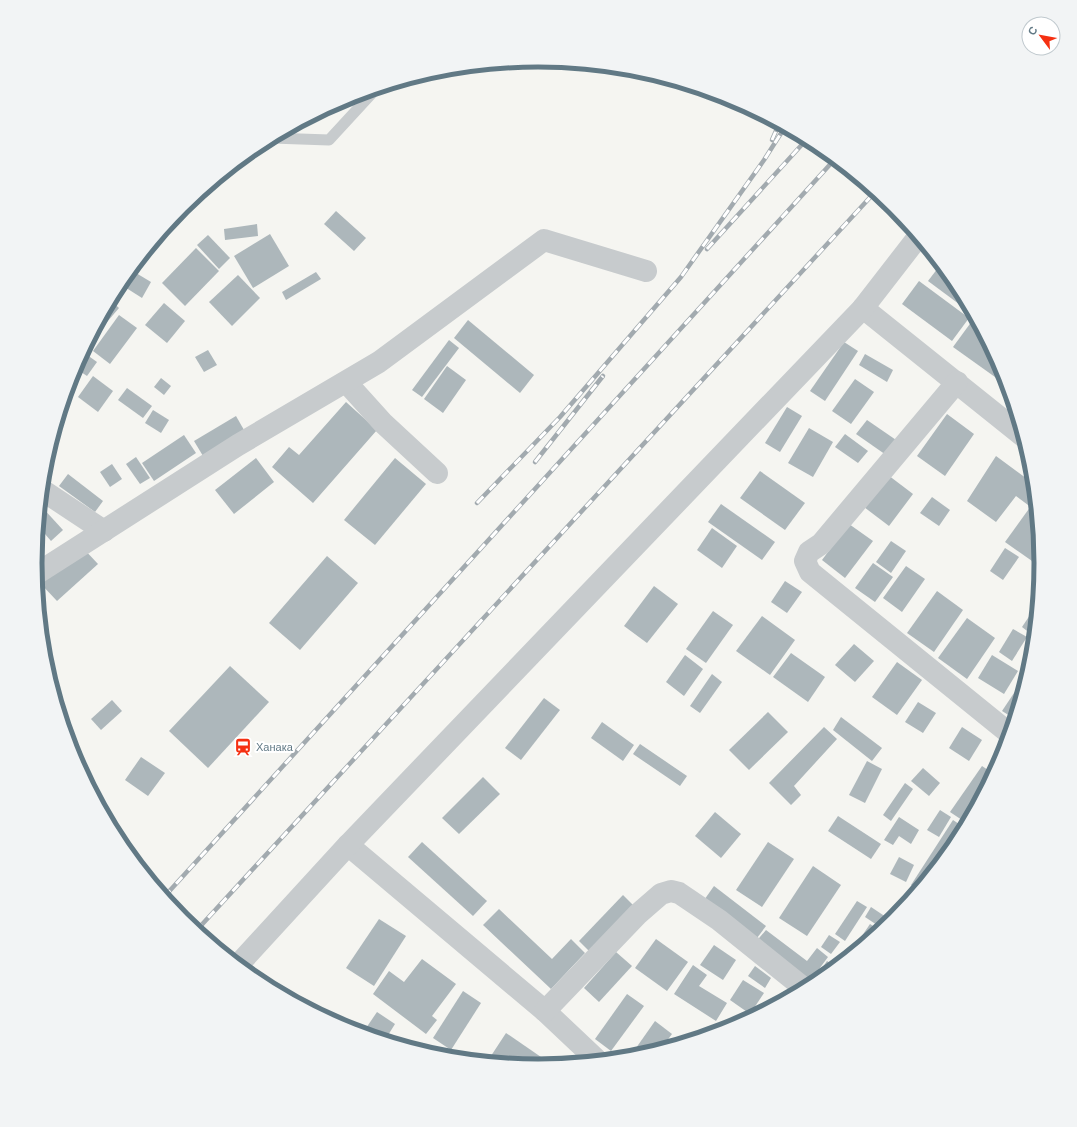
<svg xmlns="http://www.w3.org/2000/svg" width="1077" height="1127" font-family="Helvetica,sans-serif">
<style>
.building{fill:#adb7bb}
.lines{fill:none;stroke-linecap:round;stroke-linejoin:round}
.service{stroke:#c7cbcd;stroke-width:11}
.minor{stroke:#c7cbcd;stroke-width:22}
.rail-casing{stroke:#a2aaaf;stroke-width:4.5}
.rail{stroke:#fff;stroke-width:3;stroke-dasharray:9;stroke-linecap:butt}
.labels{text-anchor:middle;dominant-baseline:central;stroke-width:4;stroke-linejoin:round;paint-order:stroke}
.poi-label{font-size:11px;fill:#617985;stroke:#fff;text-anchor:start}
.rim{fill:none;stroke:#617985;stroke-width:5}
</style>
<rect width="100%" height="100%" fill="#f5f5f1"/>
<g class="building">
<path d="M336,211l30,27 -12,13 -30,-27z"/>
<path d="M257,224l1,12 -33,4 -1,-11z"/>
<path d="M270,234l19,32 -36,22 -19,-32z"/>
<path d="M208,235l22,23 -11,11 -22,-24z"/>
<path d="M196,248l23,23 -34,35 -23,-23z"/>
<path d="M941,264l16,20 10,18 -4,5 -35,-26z"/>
<path d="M131,270l20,12 -9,16 -22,-14z"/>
<path d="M316,272l5,7 -35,21 -4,-8z"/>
<path d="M238,275l22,23 -28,28 -23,-24z"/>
<path d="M919,281l50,37 -17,23 -50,-37z"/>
<path d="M111,301l8,7 -30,35v-1z"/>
<path d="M164,303l21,18 -18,22 -22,-18z"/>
<path d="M119,315l18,13 -27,36 -17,-13z"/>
<path d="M468,320l66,55 -14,18 -66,-55z"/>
<path d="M972,321l9,7 23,43 5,16 -56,-40z"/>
<path d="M449,340l10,8 -37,49 -10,-7z"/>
<path d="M844,342l14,9 -33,50 -15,-10z"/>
<path d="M208,350l9,15 -13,7 -9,-15z"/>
<path d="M83,352l14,10 -10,14 -12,-8z"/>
<path d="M865,354l28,16 -6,12 -28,-17z"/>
<path d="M447,366l19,14 -23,33 -19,-14z"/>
<path d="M93,376l20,15 -15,21 -20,-15z"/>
<path d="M161,378l10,8 -7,9 -10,-8z"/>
<path d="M855,379l19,13 -23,32 -19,-13z"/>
<path d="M127,388l25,18 -9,12 -25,-18z"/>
<path d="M346,402l31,28 -64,73 -41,-36 17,-20 10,8z"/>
<path d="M787,407l15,9 -22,36 -15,-9z"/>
<path d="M153,410l16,10 -8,13 -16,-10z"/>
<path d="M947,414l27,20 -29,42 -28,-20z"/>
<path d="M236,416l8,14 -41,26 -9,-15z"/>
<path d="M867,420l32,22 -10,15 -33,-23z"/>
<path d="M809,428l24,14 -20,35 -25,-14z"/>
<path d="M845,434l23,17 -10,12 -23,-16z"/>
<path d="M184,435l12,18 -42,28 -12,-18z"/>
<path d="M996,456l38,28 1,11 -7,10 -12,-9 -20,26 -29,-21z"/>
<path d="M136,457l14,21 -10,6 -14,-20z"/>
<path d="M256,458l18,24 -40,32 -19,-24z"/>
<path d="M395,458l31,26 -51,61 -31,-25z"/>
<path d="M112,464l10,15 -12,8 -10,-15z"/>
<path d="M760,471l45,32 -20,27 -45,-32z"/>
<path d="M68,474l35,27 -8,11 -36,-26z"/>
<path d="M888,475l25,19 -24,32 -25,-19z"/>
<path d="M932,497l18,13 -11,16 -19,-13z"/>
<path d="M1036,499l6,65v4l-37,-26z"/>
<path d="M721,504l54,38 -13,18 -54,-38z"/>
<path d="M41,506l22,24 -12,11 -12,-14z"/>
<path d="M849,524l24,17 -28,37 -23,-18z"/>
<path d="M712,528l25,18 -15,22 -25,-18z"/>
<path d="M891,541l15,10 -15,22 -15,-11z"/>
<path d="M82,547l16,17 -41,37 -16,-17z"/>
<path d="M1005,548l14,9 -16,23 -13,-9z"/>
<path d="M327,556l31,27 -58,67 -31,-27z"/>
<path d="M873,563l20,14 -18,25 -20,-14z"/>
<path d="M906,566l19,13 -23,33 -19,-14z"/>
<path d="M785,581l17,11 -15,21 -16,-11z"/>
<path d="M654,586l24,18 -31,39 -23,-17z"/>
<path d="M937,591l26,19 -29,42 -27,-19z"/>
<path d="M39,609l8,9 -6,5 -1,-11z"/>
<path d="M713,611l20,14 -27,38 -20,-14z"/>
<path d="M1032,612l5,3 -2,22 -13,-10z"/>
<path d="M762,616l33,24 -25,35 -34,-24z"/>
<path d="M967,618l28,20 -28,41 -29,-21z"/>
<path d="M1013,629l14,8 -15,24 -13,-9z"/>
<path d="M854,644l20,17 -19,21 -20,-17z"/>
<path d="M791,653l34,24 -17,25 -35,-25z"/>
<path d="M685,655l18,14 -19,27 -18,-14z"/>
<path d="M992,655l26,16 -14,23 -26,-16z"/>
<path d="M897,662l25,18 -25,35 -25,-18z"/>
<path d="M230,666l39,36 -61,66 -39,-37z"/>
<path d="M712,674l10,8 -22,31 -10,-7z"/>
<path d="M1022,681l4,2 -11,36 -13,-8z"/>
<path d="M544,698l16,12 -39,50 -16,-12z"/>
<path d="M112,700l10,11 -21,19 -10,-11z"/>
<path d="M918,702l18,11 -13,20 -18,-11z"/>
<path d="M768,712l20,20 -39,38 -20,-20z"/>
<path d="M841,717l41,31 -10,13 -39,-31z"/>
<path d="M602,722l32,23 -11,16 -32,-23z"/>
<path d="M824,727l13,12 -43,47 7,9 -10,10 -22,-22z"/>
<path d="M962,727l20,13 -13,21 -20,-13z"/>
<path d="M640,744l47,32 -7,10 -47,-32z"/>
<path d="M141,757l24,16 -17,23 -23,-16z"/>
<path d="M867,761l15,8 -17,34 -16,-8z"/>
<path d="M982,766l12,8 -26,50 -18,-12z"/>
<path d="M923,768l17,15 -11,13 -18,-15z"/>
<path d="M483,777l17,17 -41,40 -17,-16z"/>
<path d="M905,783l8,6 -22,32 -8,-6z"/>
<path d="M940,810l11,7 -12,20 -12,-7z"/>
<path d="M715,812l26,22 -20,24 -26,-22z"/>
<path d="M838,816l43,28 -10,15 -43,-28z"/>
<path d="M899,817l20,13 -8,14 -12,-8 -6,9 -9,-5z"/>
<path d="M953,820l12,8 -8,15 -38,47 -8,-5z"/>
<path d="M422,842l65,59 -14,15 -65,-59z"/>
<path d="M768,842l26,17 -32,48 -26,-17z"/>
<path d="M899,857l15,8 -8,17 -16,-8z"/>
<path d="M813,866l28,19 -34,51 -28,-18z"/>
<path d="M714,886l52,40 -12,16 -52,-39z"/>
<path d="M623,895l10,10 -44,46 -10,-10z"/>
<path d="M857,901l10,6 -22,34 -10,-7z"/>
<path d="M871,907l21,14 -9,8 -18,-12z"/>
<path d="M499,909l53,50 19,-20 14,14 -34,36 -68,-64z"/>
<path d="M379,919l27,17 -32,50 -28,-18z"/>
<path d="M870,924l11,7 -34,27z"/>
<path d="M766,930l41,31 10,-13 11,9 -20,27 -54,-40z"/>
<path d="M829,935l11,7 -9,12 -10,-7z"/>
<path d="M656,939l32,23 -21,29 -32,-23z"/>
<path d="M714,945l22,15 -13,20 -23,-15z"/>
<path d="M616,952l16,14 -33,36 -15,-14z"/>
<path d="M422,959l34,25 -24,32 5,4 -11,14 -53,-40 16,-23 15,11z"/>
<path d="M827,961l9,6 -26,19z"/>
<path d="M693,965l14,10 -8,11 28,17 -11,18 -42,-27z"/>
<path d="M755,966l16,12 -6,10 -17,-12z"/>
<path d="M743,980l21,13 -14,21 -20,-14z"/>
<path d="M463,991l18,12 -30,47 -18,-12z"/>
<path d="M627,994l17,12 -33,45 -16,-12z"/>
<path d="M377,1012l18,12 -10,16 -23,-6z"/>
<path d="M655,1021l17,13 -12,16 -31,8z"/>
<path d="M506,1033l35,24 -6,10 -48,-5z"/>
</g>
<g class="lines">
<path class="service" d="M272,138l57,2 46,-50"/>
<g class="minor">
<path d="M863,308l161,129"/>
<path d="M346,382l37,41 54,50"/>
<path d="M957,382l-136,162 -12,8 -4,9 5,11 200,162"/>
<path d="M42,490l62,41"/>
<path d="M36,574l202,-129 141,-83 165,-122 102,31"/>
<path d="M348,845l197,166 53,50"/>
<path d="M238,965l110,-120 515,-537 55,-71"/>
<path d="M545,1011l93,-97 23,-20 10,-3 8,2 40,27 86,69"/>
</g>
<g class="rail-casing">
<g id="rail">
<path d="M772,140l7,-16"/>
<path d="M707,249l100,-110"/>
<path d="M535,462l68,-86"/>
<path d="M477,503l83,-86 121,-140 83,-117 21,-33"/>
<path d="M164,897l671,-738"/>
<path d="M196,931l679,-739"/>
</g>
</g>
<use href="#rail" class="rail"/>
</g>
<defs>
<g id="station-bare" transform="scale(1.38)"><path d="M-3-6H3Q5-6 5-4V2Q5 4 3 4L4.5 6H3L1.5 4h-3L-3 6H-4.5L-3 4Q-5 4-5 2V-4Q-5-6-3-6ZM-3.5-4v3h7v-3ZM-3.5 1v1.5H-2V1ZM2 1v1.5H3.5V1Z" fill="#f53012" stroke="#fff" stroke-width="2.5" paint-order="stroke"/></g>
</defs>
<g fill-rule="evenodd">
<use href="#station-bare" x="243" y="747"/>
</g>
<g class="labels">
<g class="poi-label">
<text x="256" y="747">Ханака</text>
</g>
</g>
<path d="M0 0H1077V1127H0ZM42 563a496 496 0 1 1 992 0a496 496 0 1 1-992 0Z" fill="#f2f4f5" fill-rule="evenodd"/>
<path class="rim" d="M42 563a496 496 0 1 1 992 0a496 496 0 1 1-992 0Z"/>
<g transform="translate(1041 36) rotate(302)"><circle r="19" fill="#ffffff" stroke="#c0c9ce"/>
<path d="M0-3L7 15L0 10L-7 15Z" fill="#f53012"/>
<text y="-6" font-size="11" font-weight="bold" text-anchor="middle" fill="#617985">С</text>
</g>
</svg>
